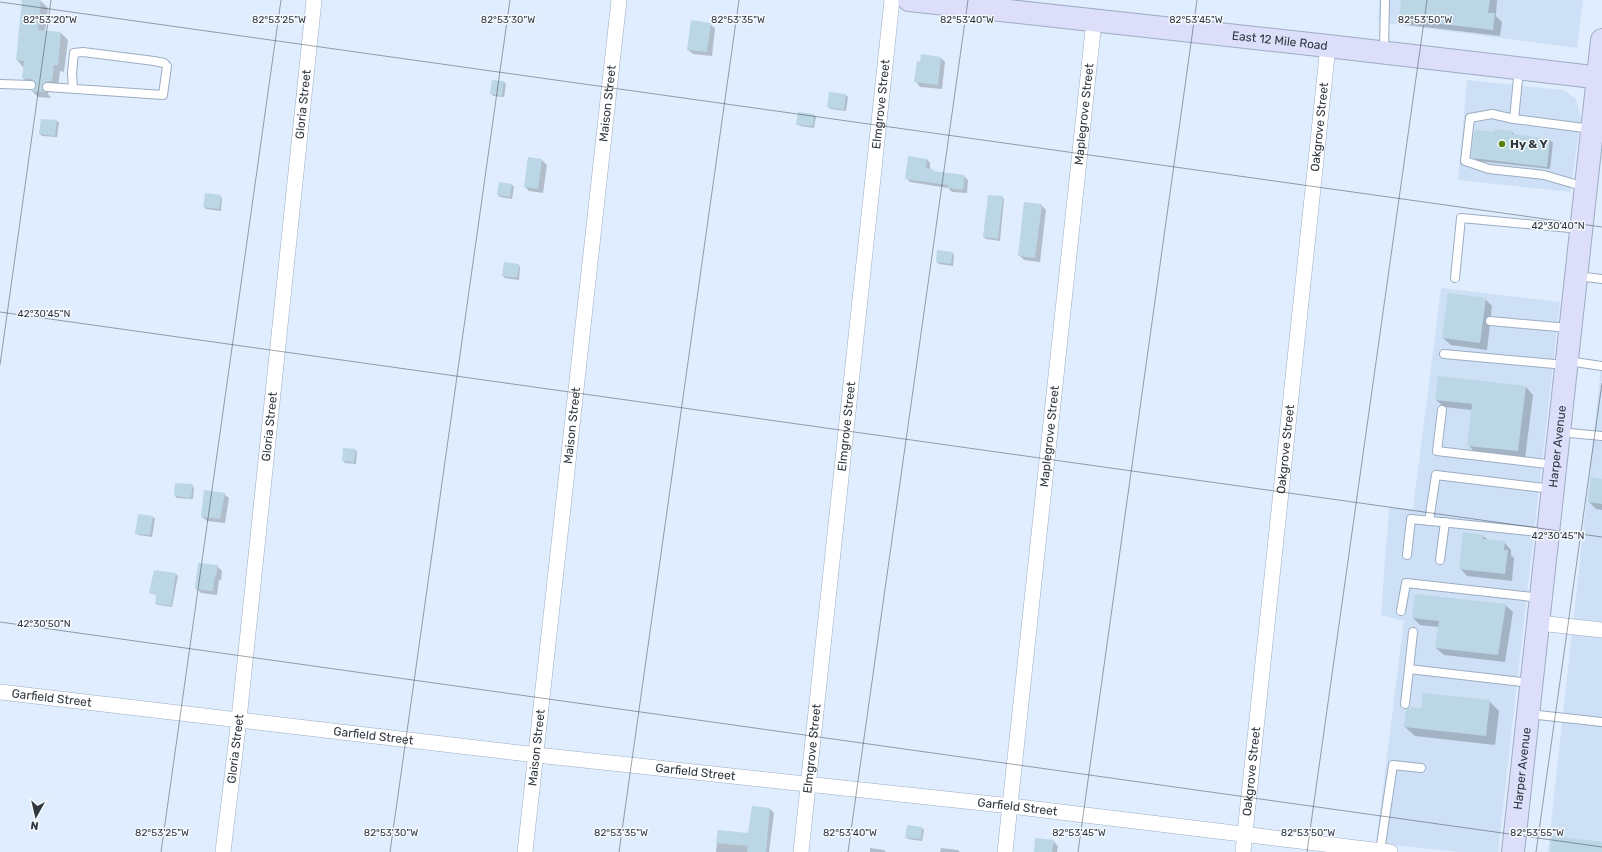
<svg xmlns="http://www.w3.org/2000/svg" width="1602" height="852" font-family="Rubik,sans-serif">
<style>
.built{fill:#cee0f6}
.shadow{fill:#0003}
.building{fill:#bbd6e4}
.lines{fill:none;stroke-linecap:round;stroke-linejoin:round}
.service-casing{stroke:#9cadc2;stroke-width:10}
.minor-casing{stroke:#9cadc2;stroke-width:16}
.secondary-casing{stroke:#9cadc2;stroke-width:24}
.service{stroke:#fff;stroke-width:8}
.minor{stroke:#fff;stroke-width:15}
.secondary{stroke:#dcdefa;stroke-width:22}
.ticks{fill:none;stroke:#30373f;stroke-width:1;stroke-opacity:0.45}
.poi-dot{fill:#548314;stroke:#f5f9fd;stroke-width:1.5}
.labels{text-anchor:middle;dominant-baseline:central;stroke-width:3;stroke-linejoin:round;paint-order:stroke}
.street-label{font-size:12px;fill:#30373f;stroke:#f5f9fd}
.poi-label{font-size:12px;font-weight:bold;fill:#30373f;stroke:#f5f9fd;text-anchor:start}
.ticks-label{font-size:10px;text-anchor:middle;fill:#30373f;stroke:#f5f9fd;stroke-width:3;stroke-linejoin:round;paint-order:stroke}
</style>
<rect width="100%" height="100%" fill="#dfedfe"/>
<g class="built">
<path d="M1380,0h203l-6,48 -199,-26z"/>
<path d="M1467,80l96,10 13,9 5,18 -11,75 -112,-12z"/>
<path d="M1441,288l119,14 -62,550h-39l-83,-9 28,-222 -23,-6 8,-107 24,1z"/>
<path d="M1602,359v493h-54z"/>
</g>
<g class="shadow">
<path d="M23,0l18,1 7,7 -3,23 16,2 7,7 -4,32 -4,-1 -2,17 -9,2 -1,4 3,4 -13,-1 -6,-6 4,-2 1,-4 -7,-1 -7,-6v-11l-6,-7z"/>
<path d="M1402,0h95l-1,16 6,6 -2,14 -92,-11 -8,-7z"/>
<path d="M710,24l5,4 -3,28 -19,-2 -5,-4z"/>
<path d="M941,58l4,4 -3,27 -22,-2 -4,-5z"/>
<path d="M493,81l11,1 2,2 -2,13 -11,-1 -2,-3z"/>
<path d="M846,95l2,2 -2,14 -15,-2 -3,-2z"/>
<path d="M814,115l2,2 -2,11 -14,-2 -2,-2z"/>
<path d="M57,121l2,2 -2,14 -15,-1 -2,-2z"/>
<path d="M1512,132l3,3 35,5 3,3 -3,26 -72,-8 -6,-6 23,-22z"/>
<path d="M528,158l14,2 5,5 -4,28 -14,-2 -4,-4z"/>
<path d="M927,159l3,4v7l5,3 29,3 4,4 -1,13 -15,-1 -4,-4 -38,-6 -4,-4z"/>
<path d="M512,185l2,2 -2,12 -12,-2 -2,-2z"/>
<path d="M220,196l2,2 -1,13 -15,-2 -2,-2z"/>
<path d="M1002,197l2,2 -4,42 -14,-2 -2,-2z"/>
<path d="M1041,205l5,5 -6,52 -16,-2 -5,-5z"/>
<path d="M952,253l2,2 -1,11 -14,-2 -2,-2z"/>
<path d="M518,264l2,3 -1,13 -14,-2 -2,-2z"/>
<path d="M1485,299l7,7 -5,44 -36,-5 -8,-7z"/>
<path d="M1439,378l87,9 7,8 -8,63 -49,-5 -8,-8 4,-35 -28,-3 -8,-7z"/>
<path d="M355,450l2,2 -1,12 -11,-1 -2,-3z"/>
<path d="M1602,480v30l-6,-1 -7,-7z"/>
<path d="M192,485l2,3 -1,11 -16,-1 -2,-2z"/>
<path d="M224,494l5,4 -4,25 -18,-2 -5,-4z"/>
<path d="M153,517l2,2 -3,18 -14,-2 -2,-2z"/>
<path d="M1483,536l5,4 16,2 7,8v5l3,3 -2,23 -45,-5 -7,-8z"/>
<path d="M217,566l5,5 -1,9h-2l-2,15 -16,-2 -4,-4z"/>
<path d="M155,571l21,3 2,2 -6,31 -14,-2 -2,-2 1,-8 -7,-2z"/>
<path d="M1505,605l8,7 -8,50 -61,-7 -8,-7 3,-21 -19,-2 -7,-7z"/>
<path d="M1489,701l10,10 -4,34 -80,-9 -10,-9 17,-18z"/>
<path d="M770,809l4,4 -5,39h-53l2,-21 31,3z"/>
<path d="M922,828l2,2 -2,11 -14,-2 -2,-2z"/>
<path d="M1053,841l5,5 -1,6h-23z"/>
<path d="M870,848l14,2 2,2h-16z"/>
<path d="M941,848l17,2 2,2h-20z"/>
</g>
<g class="building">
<path d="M22,0h19l-3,30 23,2 -3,33h-4l-2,16 -7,1 -3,4v4l4,2 -15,-1 4,-3 1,-5 -4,-4 -10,-1 2,-17 -8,-1z"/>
<path d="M1401,0h89l-2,13h7l-2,17 -94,-11z"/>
<path d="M691,20l20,3 -4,29 -20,-2z"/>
<path d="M921,54l20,3 -3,28 -24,-3 3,-21 3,1z"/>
<path d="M492,80l12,1 -2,15 -12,-2z"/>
<path d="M829,92l17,2 -2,16 -17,-3z"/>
<path d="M798,112l16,2 -1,12 -17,-1z"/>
<path d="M41,119l16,1 -2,16 -16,-2z"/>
<path d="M1495,129l17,2v3l38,5 -3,28 -74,-9 -2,-2 3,-24 2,-2 18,2z"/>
<path d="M908,156l19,3 -1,9 7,1v2l32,4 -2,15 -16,-2 1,-3 -43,-6z"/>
<path d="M528,157l14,2 -4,30 -14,-2z"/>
<path d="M499,182l13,2 -2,13 -13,-2z"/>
<path d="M205,193l16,2 -2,14 -16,-2z"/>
<path d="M988,195l15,1 -5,43 -15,-2z"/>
<path d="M1024,202l18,2 -7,54 -17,-2z"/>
<path d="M937,250l16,2 -2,12 -15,-2z"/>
<path d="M504,262l15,2 -2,14 -15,-2z"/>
<path d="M1448,293l38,5 -6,45 -38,-5z"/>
<path d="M1438,376l88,10 -8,65 -51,-5 5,-42 -37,-4z"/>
<path d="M343,448l13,1 -2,13 -12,-1z"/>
<path d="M1591,477l11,2v25l-14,-2z"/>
<path d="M175,483l18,1 -2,14 -17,-2z"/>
<path d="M204,490l21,3 -5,26 -19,-2z"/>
<path d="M138,514l15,2 -3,19 -15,-1z"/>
<path d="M1463,532l21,3 -1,4 22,2 -1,9h4l-3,24 -46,-5z"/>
<path d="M198,563l20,2 -2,11 -1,-1 -2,16 -18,-2z"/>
<path d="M154,570l22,3 -5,33 -16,-2 1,-10 -7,-1z"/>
<path d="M1415,594l91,10 -8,51 -63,-7 4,-27 -27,-3z"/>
<path d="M1423,693l67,7 -4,36 -82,-9 2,-18 4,-2 11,1z"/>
<path d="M752,806l18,2 -4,44h-19l1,-6 -32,-3 2,-13 30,3z"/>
<path d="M907,825l15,2 -1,12 -16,-1z"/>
<path d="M1552,836l50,6v10h-52z"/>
<path d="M1035,838l19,2 -2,12h-18z"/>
</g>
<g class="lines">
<g class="service-casing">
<g id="service">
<path d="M1384,51l1,-51"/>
<path d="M1519,69l-5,50 78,10"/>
<path d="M0,84l31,1"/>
<path d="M47,87l116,8 4,-29 -3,-3 -10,-2 -71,-9 -9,1 -2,20 1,15"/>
<path d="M1514,119l-22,-5 -22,4 -5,43 24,8 55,6 41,12"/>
<path d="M1577,276l25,3"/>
<path d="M1455,278l6,-60 120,11"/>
<path d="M1490,321l79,7"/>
<path d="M1444,354l121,11"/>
<path d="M1568,361l34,5"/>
<path d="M1442,410l-5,41 118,14"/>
<path d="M1559,432l43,4"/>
<path d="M1429,521l7,-46 116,14"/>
<path d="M1407,555l4,-36 137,14"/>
<path d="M1440,560l5,-38"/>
<path d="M1401,611l5,-28 135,15"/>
<path d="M1413,632l-4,37 122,14"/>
<path d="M1405,704l4,-35"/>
<path d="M1529,714l73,8"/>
<path d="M1380,851l13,-86 28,3"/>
</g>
</g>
<g class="minor-casing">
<g id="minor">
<path d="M1539,623l63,7"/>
<path id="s1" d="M0,692l537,63 474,51 379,46"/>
<path id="s2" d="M223,852l16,-133 75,-719"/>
<path id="s3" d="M525,852l94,-852"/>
<path id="s4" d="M801,852l91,-852"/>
<path id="s5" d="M1005,852l89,-831"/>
<path id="s6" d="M1243,852l85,-806"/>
</g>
</g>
<g class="secondary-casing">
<g id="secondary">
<path id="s7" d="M909,0l419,46 274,32"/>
<path id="s8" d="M1513,852l89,-812"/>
</g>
</g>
<use href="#service" class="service"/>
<use href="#minor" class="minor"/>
<use href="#secondary" class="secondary"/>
</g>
<path class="ticks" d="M0,2l1602,225M0,312l1602,225M0,365l51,-365M0,622l1602,225M161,852l120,-852M390,852l120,-852M619,852l120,-852M848,852l120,-852M1078,852l119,-852M1307,852l120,-852M1536,852l66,-469"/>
<circle class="poi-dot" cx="1502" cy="144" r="4"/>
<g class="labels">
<g class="street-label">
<text stroke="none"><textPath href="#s7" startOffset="373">East 12 Mile Road</textPath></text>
<text stroke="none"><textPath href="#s2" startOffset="752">Gloria Street</textPath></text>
<text stroke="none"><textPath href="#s3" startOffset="753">Maison Street</textPath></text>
<text stroke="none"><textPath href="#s4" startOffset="752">Elmgrove Street</textPath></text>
<text stroke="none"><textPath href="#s5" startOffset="742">Maplegrove Street</textPath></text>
<text stroke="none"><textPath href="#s6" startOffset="729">Oakgrove Street</textPath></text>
<text stroke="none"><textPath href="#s2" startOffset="428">Gloria Street</textPath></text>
<text stroke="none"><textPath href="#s3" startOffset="429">Maison Street</textPath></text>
<text stroke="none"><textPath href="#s4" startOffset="428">Elmgrove Street</textPath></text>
<text stroke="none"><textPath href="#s5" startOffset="418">Maplegrove Street</textPath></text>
<text stroke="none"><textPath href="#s8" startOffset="408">Harper Avenue</textPath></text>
<text stroke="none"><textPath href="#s6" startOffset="405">Oakgrove Street</textPath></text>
<text stroke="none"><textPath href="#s1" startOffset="52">Garfield Street</textPath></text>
<text stroke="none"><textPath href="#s1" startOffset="376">Garfield Street</textPath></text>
<text stroke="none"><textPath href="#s2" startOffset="104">Gloria Street</textPath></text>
<text stroke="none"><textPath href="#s3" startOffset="105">Maison Street</textPath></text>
<text stroke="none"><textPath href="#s4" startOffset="104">Elmgrove Street</textPath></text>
<text stroke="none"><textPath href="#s8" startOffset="84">Harper Avenue</textPath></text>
<text stroke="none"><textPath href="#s6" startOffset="81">Oakgrove Street</textPath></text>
<text stroke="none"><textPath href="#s1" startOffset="700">Garfield Street</textPath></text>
<text stroke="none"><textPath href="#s1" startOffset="1024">Garfield Street</textPath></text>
</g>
<g class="poi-label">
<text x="1510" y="144">Hy &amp; Y</text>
</g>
</g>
<g class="ticks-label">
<text x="50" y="23">82°53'20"W</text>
<text x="279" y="23">82°53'25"W</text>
<text x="508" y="23">82°53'30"W</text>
<text x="738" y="23">82°53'35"W</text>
<text x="967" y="23">82°53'40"W</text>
<text x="1196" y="23">82°53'45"W</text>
<text x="1425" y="23">82°53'50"W</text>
<text x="1558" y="229">42°30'40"N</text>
<text x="44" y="317">42°30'45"N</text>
<text x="1558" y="539">42°30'45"N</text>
<text x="44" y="627">42°30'50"N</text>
<text x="162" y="836">82°53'25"W</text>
<text x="391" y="836">82°53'30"W</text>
<text x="621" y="836">82°53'35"W</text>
<text x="850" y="836">82°53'40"W</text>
<text x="1079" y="836">82°53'45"W</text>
<text x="1308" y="836">82°53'50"W</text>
<text x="1537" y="836">82°53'55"W</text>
</g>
<g transform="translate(36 816) rotate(188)" stroke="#f5f9fd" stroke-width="3" paint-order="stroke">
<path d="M0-3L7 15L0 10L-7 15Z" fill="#30373f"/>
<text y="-6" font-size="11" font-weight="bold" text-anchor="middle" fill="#30373f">N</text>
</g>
</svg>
